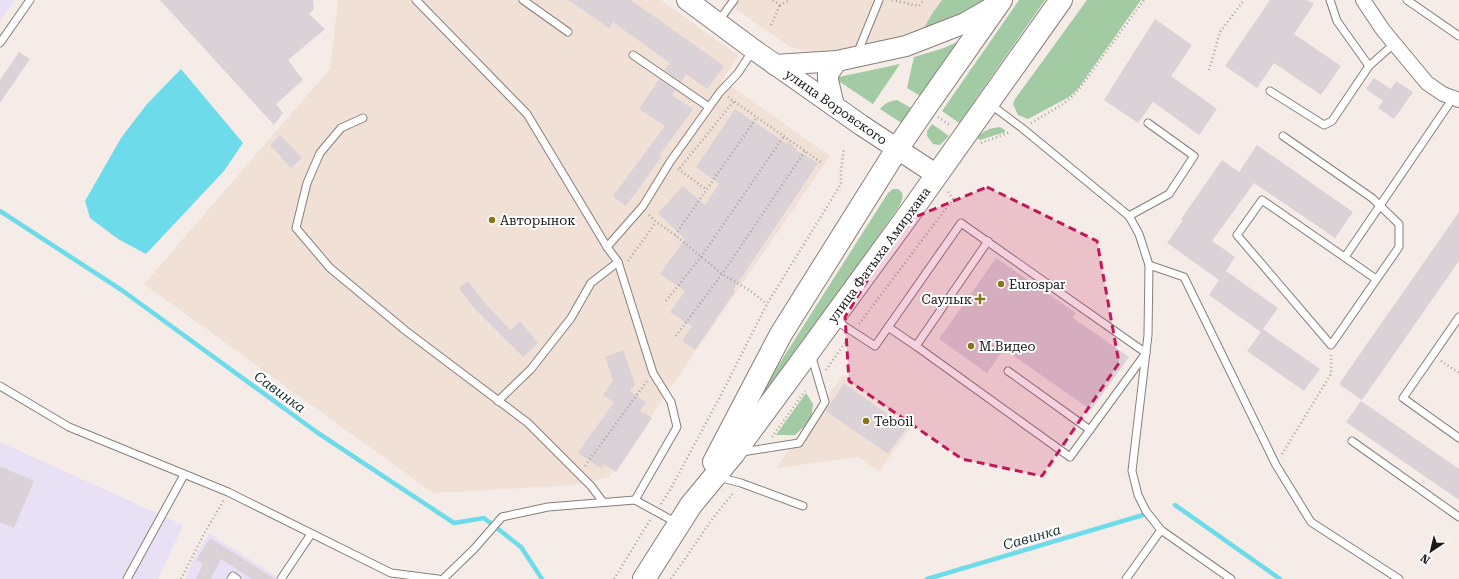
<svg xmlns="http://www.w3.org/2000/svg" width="1459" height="579" font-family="'Roboto Serif',serif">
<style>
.built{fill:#f0e0d6}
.industrial{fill:#e8e0f5}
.green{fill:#a3cba3}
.water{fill:#6edbeb}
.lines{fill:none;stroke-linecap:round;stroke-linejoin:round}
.stream{stroke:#6edbeb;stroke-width:4.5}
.building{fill:#dbd2d7}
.lane-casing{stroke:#877f7a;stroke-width:9}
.street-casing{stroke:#877f7a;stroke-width:16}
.secondary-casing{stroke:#877f7a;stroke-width:22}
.primary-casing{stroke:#877f7a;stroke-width:24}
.path{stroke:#a9a39f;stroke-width:2.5;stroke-dasharray:1 3;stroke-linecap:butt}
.lane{stroke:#fff;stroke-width:7}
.street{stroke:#fff;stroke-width:14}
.secondary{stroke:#fff;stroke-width:20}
.primary{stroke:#fff;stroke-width:22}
.marked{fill:#c2185b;fill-opacity:0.2;stroke:#c2185b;stroke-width:3;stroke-dasharray:8 5;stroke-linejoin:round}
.poi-dot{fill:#87771a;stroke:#fff;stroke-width:1.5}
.labels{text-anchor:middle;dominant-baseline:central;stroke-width:4;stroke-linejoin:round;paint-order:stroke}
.street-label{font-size:13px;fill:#1c1917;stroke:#fff}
.poi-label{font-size:13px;fill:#1c1917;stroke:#fff;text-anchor:start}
.water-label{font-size:14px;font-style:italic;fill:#1b2f32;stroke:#fff}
</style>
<rect width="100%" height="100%" fill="#f5ece7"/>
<g class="built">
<path d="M338,0h323l78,56 -17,24 108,76 -221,321 -34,8 -142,8 -289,-209 186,-215z"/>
<path d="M723,0h262l-64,33 -101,22 -30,-8z"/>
<path d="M843,375l71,49 -35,47 -21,-14 -82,11z"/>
</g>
<g class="industrial">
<path d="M0,0h15l-15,21z"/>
<path d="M0,442l183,83 -25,54h-158z"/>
<path d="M209,533l71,46h-95l8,-19z"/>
</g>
<g class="green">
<path d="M942,0h43l-10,10 -54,23 11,-19z"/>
<path d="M1019,0h26l-86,123 -17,-12z"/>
<path d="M1087,0h54l-64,90 -8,7 -41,22 -10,-4 -5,-11 2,-5z"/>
<path d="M959,41l-37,56 -15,-9 7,-31 30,-9z"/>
<path d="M900,64l-27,40 -39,-26z"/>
<path d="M897,100l16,9 -10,15 -23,-15c5,-6 9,-8 17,-9z"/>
<path d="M932,124l17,12 -9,9 -7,-1 -6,-8v-5z"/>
<path d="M1000,127l5,3v2l-25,8 -3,-2c7,-8 13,-10 23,-11z"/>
<path d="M893,189h5c8,5 4,12 0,19l-139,198 -4,-4 133,-209z"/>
<path d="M806,393l7,11 -2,16 -16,15h-19z"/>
</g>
<path class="water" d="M181,69l62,74 -19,28 -78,83 -28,-15 -28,-21 -5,-17 36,-63 26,-34z"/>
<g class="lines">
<g class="stream">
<path d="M0,211l123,80 195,142 136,90 30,-5 37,29 21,32"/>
<path d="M1175,505l105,74"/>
<path d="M927,579l216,-64"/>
</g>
</g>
<g class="building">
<path d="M160,0h153l1,9 -5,5 16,15 -37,31 15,20 -27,24 7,9 -9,12z"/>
<path d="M568,0h63l93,66 -17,23 -21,-15 -5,8 -17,-12 6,-7 -57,-41 -4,6z"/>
<path d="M1270,0h37l7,4 -20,30 47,32 -20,29 -47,-32 -17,25 -32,-22z"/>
<path d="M1155,19l37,26 -21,31 46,33 -18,26 -46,-33 -15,21 -34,-23z"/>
<path d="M19,52l11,7 -30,44v-23z"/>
<path d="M1374,78l17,11 5,-8 17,11 -19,27 -16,-11 5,-7 -17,-12z"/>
<path d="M659,79l16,11 -3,5 21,14 -33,46 2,1 -36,50 -13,-10 52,-70 -26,-17z"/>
<path d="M735,109l52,35 1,-2 9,7 -1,1 22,13 -85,127 2,1 -40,59 -13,-9 10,-15 -22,-14 15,-21 -25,-17 25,-35 -27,-26 25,-27 22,19 14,-21 -23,-17z"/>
<path d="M280,135l22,23 -11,10 -21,-23z"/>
<path d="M1257,145l96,67 -18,26 -81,-55 -42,58 23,16 -9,14 52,37 -15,21 57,40 -16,22 -57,-40 14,-19 -52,-37 10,-15 -52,-37 16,-23 -2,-1 41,-59 17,12z"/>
<path d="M1459,212v49l-97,139 -23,-16z"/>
<path d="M996,258l80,55 -3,5 56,39 -38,53 -87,-61 -17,24 -48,-34z"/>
<path d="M468,281l16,21 26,28 10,-9 18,22 -15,14 -51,-51 -13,-18z"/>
<path d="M623,350l12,34 -5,7 16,11 -6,9 12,7 -36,54 -12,-8 -3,4 -23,-15 36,-51 -11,-7 10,-15 -8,-23z"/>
<path d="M844,383l63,45 -19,26 -62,-43z"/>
<path d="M1361,401l98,68v31l-113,-78z"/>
<path d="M0,466l34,15 -20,47 -14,-6z"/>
<path d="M210,538l65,41h-23l-31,-20 -10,20h-15l7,-15 -7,-4z"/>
</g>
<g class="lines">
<g class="lane-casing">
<g id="lane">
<path d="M416,0l111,114 80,133 11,15 35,111 18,29 6,25 -42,73"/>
<path d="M523,0l45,32"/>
<path d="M1330,0l7,21 32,45"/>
<path d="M1407,0l52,36"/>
<path d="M718,22l16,-22"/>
<path d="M0,43l30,-43"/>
<path d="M857,54l22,-54"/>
<path d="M633,55l76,52"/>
<path d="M1270,91l54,34 8,-4 37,-55 26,-23"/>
<path d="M990,104l32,24 107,88 10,18 10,31 -1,70 -16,136 6,24 8,16 15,19 70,49"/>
<path d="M363,118l-22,10 -21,25 -13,30 -11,45 34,40 76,63 122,92 63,63 12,16"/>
<path d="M1283,136l89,62 27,26v23l-68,98 -94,-110 25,-35 114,79"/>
<path d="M1129,216l40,-22 25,-38 -46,-33"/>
<path d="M607,247l36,-41 27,-44 50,-70 18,-19 15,-23"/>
<path d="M1345,257l108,-159"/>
<path d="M1149,265l35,12 92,188 35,57 88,57"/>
<path d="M1459,317l-56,81 56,40"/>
<path d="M835,320l40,26 86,-123 185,130 -76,104 -154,-111"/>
<path d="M888,327l28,19 72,-105"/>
<path d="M1008,371l82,59"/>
<path d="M0,386l69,41 159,65 163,81 47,6"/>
<path d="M498,401l33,-32 40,-51 20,-35 27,-21"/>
<path d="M1352,441l107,76"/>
<path d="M742,452l57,-9 26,-41 -14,-48"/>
<path d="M718,477l23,6 62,23"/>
<path d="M127,579l57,-104"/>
<path d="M231,579l2,-3 4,3"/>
<path d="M281,579l30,-45"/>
<path d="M443,579l31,-30 28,-32 46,-10 87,-7 42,23"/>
<path d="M1126,579l35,-49"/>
</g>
</g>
<g class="street-casing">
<path id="street" d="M1363,0l20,30 44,53 16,11 16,6"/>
</g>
<g class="secondary-casing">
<g id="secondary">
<path d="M687,0l66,49 108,76 76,50"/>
<path d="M775,65l62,-4 69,-15 59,-23 33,-19"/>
<path d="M834,106l-6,-26v-6l9,-13"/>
</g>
</g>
<g class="primary-casing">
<g id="primary">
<path d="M714,462l67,-128 116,-185 28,-41 76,-108"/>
<path d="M644,579l47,-74 43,-52 76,-103 102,-140 149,-210"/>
</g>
</g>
<g class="path">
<path d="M773,0l7,5 10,-5"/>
<path d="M892,0l27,6 5,-6"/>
<path d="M771,25l9,-20"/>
<path d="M1209,70l11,-38 24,-32"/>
<path d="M728,97l94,66"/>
<path d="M938,117l13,9"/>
<path d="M1031,123l32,-19 13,-11 68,-93"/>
<path d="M981,143l29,-11"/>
<path d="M680,168l54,-67"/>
<path d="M678,169l29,21"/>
<path d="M649,215l7,7 19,13 47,39 27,16 18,14"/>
<path d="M675,235l82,-118"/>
<path d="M628,261l28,-39"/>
<path d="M666,301l35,-44 83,-121"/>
<path d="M859,324l94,-125 -6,-9"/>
<path d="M676,336l46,-62 83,-123"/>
<path d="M1441,361l18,12"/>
<path d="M826,370l21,-30"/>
<path d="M772,437l33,-46"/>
<path d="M1282,454l49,-80v-19"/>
<path d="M585,466l62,-85"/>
<path d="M661,504l9,-14 52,-97 45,-89 74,-120v-14l3,-22"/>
<path d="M181,579l24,-47 19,-32"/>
<path d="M614,579l36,-59"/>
<path d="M671,579l42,-61 21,-26"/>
</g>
<use href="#lane" class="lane"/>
<use href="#street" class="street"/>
<use href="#secondary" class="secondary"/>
<use href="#primary" class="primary"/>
</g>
<path class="marked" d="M987,187l110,54 22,122 -77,113 -80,-17 -113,-78 -4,-64 58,-95z"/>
<g class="poi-dot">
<circle cx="492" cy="220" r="4"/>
<circle cx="1001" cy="284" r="4"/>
<path d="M978 293h4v4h4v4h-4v4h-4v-4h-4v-4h4z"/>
<circle cx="971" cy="346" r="4"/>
<circle cx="866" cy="421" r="4"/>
</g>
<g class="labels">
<g class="street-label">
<text transform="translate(836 107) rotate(35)">улица Воровского</text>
<text transform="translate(879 255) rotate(-54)">улица Фатыха Амирхана</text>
</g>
<g class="poi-label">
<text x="500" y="220">Авторынок</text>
<text x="1009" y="284">Eurospar</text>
<text x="972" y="299" text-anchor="end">Саулык</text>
<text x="979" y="346">М.Видео</text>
<text x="874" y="421">Teboil</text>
</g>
<g class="water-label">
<text transform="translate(280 392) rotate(36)">Савинка</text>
<text transform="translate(1032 537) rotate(-16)">Савинка</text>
</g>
</g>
<g transform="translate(1431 551) rotate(215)" stroke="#ffffff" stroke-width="3" paint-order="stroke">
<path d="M0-3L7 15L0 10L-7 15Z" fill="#1c1917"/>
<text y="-6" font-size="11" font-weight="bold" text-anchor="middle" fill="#1c1917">N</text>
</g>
</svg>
